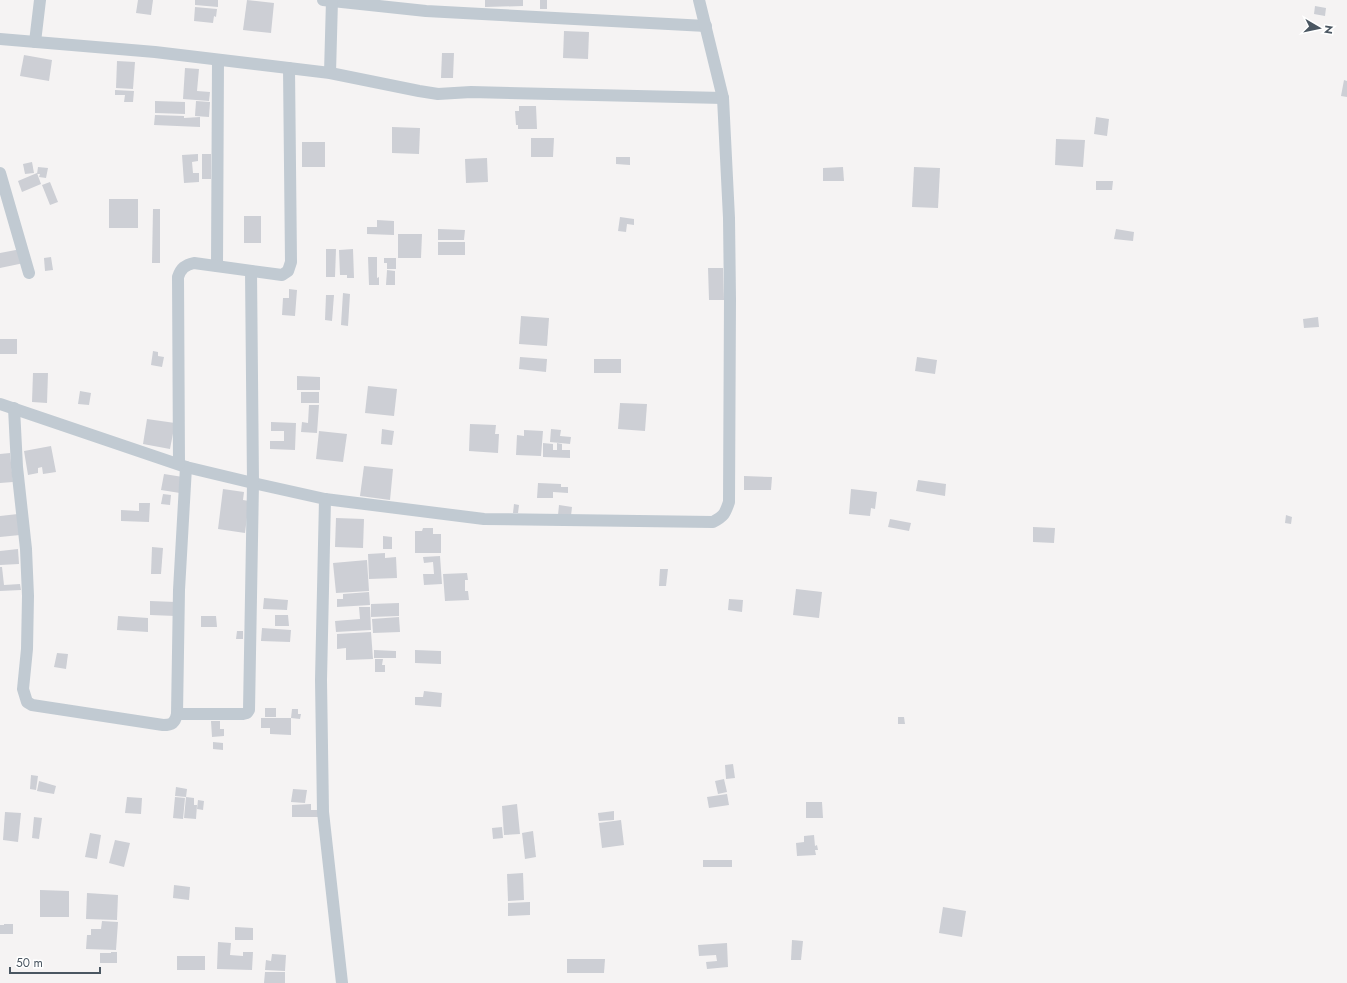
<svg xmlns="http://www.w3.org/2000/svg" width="1347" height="983" font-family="Jost,sans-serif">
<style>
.building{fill:#cdcfd5}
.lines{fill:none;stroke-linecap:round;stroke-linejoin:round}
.minor{stroke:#c1cad2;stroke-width:12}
</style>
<rect width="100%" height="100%" fill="#f5f3f3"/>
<g class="building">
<path d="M138,0h15l-2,15 -15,-2z"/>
<path d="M195,0h23v7l-23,-2z"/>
<path d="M247,0l27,3 -3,30 -28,-3z"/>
<path d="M485,0h38v6l-38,1z"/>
<rect x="540" y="0" width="7" height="9"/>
<path d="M1315,6l11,2 -1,8 -11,-2z"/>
<path d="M195,7l22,2 -1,8 -2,-1 -1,7 -19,-2z"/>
<path d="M564,31l25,1 -1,27 -25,-1z"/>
<path d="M442,53h12l-1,25h-12z"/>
<path d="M24,55l28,5 -3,21 -29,-5z"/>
<path d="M117,61l18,1 -2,27 -17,-1z"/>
<path d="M185,68l14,1 -2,22 13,1 -1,9 -26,-2z"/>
<path d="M1344,80l3,1v16l-6,-1z"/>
<path d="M115,90l19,1 -1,11h-9l1,-7h-10z"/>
<path d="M155,101l30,1v12l-30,-1z"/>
<path d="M196,101l14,1 -1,15 -14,-1z"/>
<path d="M519,106h17l1,23h-19v-4h-2l-1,-14h4z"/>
<path d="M155,115l29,1v2l16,-1v10l-46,-2z"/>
<path d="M1096,117l13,2 -2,17 -13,-2z"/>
<path d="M392,127l28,1 -1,26 -27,-1z"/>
<path d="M531,138h23l-1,19h-22z"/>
<path d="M1056,139l29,1 -2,27 -28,-2z"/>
<rect x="302" y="142" width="23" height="25"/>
<path d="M198,154v7l-6,1 1,11h6v9l-15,1 -2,-28z"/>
<rect x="202" y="154" width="9" height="25"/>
<path d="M616,157h14v8l-14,-1z"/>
<path d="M487,158l1,24 -22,1 -1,-24z"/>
<path d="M32,162l2,11 -9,1 -2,-10z"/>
<path d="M38,167l10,1 -2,10 -7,-1 1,-3h-3z"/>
<path d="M843,167l1,14h-21v-13z"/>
<path d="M914,167l26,1 -2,40 -26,-1z"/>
<path d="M37,173l4,11 -19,8 -4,-11z"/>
<path d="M1096,181h17l-1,9h-16z"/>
<path d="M50,182l8,20 -8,3 -8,-20z"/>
<rect x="109" y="199" width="29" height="29"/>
<path d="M153,209h7v54h-8z"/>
<rect x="244" y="216" width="17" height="27"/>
<path d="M620,217l14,2v6l-7,-1 -1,8 -8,-1z"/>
<path d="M377,220l17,1v14l-27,-1v-7h10z"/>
<path d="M438,229l27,1 -1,10h-26z"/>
<path d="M1116,229l18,3 -1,9 -19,-2z"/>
<path d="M398,234h24l-1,24h-23z"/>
<rect x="438" y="242" width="27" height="13"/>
<path d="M21,249l3,14 -24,5v-15z"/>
<path d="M326,249h10l-1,28h-9z"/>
<path d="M353,249l1,29h-7v-3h-7l-1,-25z"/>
<path d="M51,257l2,13 -8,1 -1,-13z"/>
<path d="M368,257h9v21l2,-1v8h-10z"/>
<path d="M384,258h12v11h-9v-6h-3z"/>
<path d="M708,268h15l1,32h-15z"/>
<path d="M387,270l8,1v14h-9z"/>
<path d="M289,289l8,1 -2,26 -13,-1 1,-17h6z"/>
<path d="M343,293l7,1 -2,32 -7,-1z"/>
<path d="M326,295h8l-2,26 -7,-1z"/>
<path d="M521,316l28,2 -2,28 -28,-2z"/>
<path d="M1318,317l1,10 -15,1 -1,-9z"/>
<rect x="0" y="339" width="17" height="15"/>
<path d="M153,351l5,1v4l6,1 -2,10 -11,-2z"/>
<path d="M520,357l27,2 -1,13 -27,-3z"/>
<path d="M917,357l20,3 -2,14 -20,-3z"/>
<rect x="594" y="359" width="27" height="14"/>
<path d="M33,373h15l-1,30 -15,-1z"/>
<path d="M297,376l23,1v13h-23z"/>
<path d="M368,386l29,3 -3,27 -29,-3z"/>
<path d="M80,391l11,2 -2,12 -11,-1z"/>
<rect x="301" y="392" width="18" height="11"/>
<path d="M620,403l27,1 -2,27 -27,-2z"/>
<path d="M309,405h10l-2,28 -16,-1 1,-10 6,1z"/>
<path d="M147,419l28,4 -5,26 -27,-5z"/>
<path d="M271,422l25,1 -1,27 -25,-1v-8h14v-10h-13z"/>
<path d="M470,424l26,1 -1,9h4l-1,19 -29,-2z"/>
<path d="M382,429l12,2 -2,14 -11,-1z"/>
<path d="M551,429l10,1 -1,6 11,1 -1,7 -20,-2z"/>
<path d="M524,430l19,1 -2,25 -25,-1 1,-20 7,1z"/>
<path d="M319,431l28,3 -4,28 -27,-3z"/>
<path d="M543,443l10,1v6h4v-7l5,1v6h8v8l-27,-1z"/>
<path d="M51,446l5,26 -13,2 -1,-7 -4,1v5l-10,2 -4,-24z"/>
<path d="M10,453l3,29 -13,1v-29z"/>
<path d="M364,466l29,3 -3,31 -30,-4z"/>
<path d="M164,474l19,3 -3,16 -19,-3z"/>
<path d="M744,476l28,1 -1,13h-27z"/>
<path d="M918,480l28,4 -1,12 -29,-5z"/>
<path d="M538,483l23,1v3h7v6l-15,-1v6h-16z"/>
<path d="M223,489l21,3 -1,8 6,1 -4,32 -27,-4z"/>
<path d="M851,489l26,3 -2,17 -4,-1 -1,8 -21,-2z"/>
<path d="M163,494l8,1 -1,10 -9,-1z"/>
<path d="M139,503h11l-1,19 -28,-1v-11l18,1z"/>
<path d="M514,504l5,1 -1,8h-5z"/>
<path d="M559,505l13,2 -1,9 -13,-1z"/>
<path d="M18,514l2,21 -20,2v-21z"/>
<path d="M1286,515l6,2 -1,7 -6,-1z"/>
<path d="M336,518l28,1 -1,29 -28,-1z"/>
<path d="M890,519l21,4 -2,8 -21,-4z"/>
<path d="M1033,527l22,1 -1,15 -21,-1z"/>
<path d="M423,528h10v6h8v19h-26v-22h7z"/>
<path d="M383,536l9,1v12h-9z"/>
<path d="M152,547l11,1 -2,26h-10z"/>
<path d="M18,549l1,15 -19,1v-14z"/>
<path d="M385,553v5l11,-1 1,21 -28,1 -1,-25z"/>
<path d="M440,556l2,28 -18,1 -1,-11h11l-1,-12 -9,1 -1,-6z"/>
<path d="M367,560l2,31 -33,2 -3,-30z"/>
<path d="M0,567h2l2,18 16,-1 1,6 -21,1z"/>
<path d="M660,569h8l-2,17h-7z"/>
<path d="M467,573l1,7h-3v11h3l1,9 -24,1 -2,-27z"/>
<path d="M796,589l26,3 -3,26 -26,-3z"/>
<path d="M369,592l1,13 -33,2v-8h6v-5z"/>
<path d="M264,598l24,2 -1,10 -24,-1z"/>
<path d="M729,599l14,1 -1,12 -14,-2z"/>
<path d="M150,601l26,1v14l-26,-1z"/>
<path d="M399,603v13l-28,1v-13z"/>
<path d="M359,607h11l1,23 -35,2 -1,-11 25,-2z"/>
<path d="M275,615h13l1,11h-14z"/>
<path d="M118,616l30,2v14l-31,-2z"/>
<path d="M201,616h15l1,11h-16z"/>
<path d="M399,617l1,15 -27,1 -1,-14z"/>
<path d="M262,628l29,2 -1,12 -29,-1z"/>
<path d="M237,631h6v8h-7z"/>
<path d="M371,632l2,27 -27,1v-12l-9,1v-15z"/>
<path d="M374,650l22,1v7h-22z"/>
<path d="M415,650l26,1v13l-26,-1z"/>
<path d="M57,653l11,1 -2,15 -12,-2z"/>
<path d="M375,659h8l-1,6h3v7h-10z"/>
<path d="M424,691l18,2 -1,14 -26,-2v-8h8z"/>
<rect x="265" y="708" width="11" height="9"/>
<path d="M292,709h6v5h3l-1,5 -9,-1z"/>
<path d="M898,717h6l1,7h-7z"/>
<path d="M261,718h30v17l-21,-1v-6h-9z"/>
<path d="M211,721h9v8h4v7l-12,1z"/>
<path d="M213,742l10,1v7l-10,-1z"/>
<path d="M733,764l2,14 -9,1 -1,-14z"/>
<path d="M31,775l7,1 -2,14 -6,-1z"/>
<path d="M724,779l3,13 -9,2 -3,-13z"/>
<path d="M39,781l17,5 -2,8 -17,-3z"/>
<path d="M176,787l11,2 -1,8 -11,-1z"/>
<path d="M293,789l14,1 -2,13 -14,-1z"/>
<path d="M727,794l2,11 -20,3 -2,-11z"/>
<path d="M127,797l15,1 -1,16 -16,-1z"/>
<path d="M175,797l10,1 -2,21 -10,-1z"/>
<path d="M186,797l8,1v7h3l-1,14 -12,-1z"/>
<path d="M198,800l6,1 -1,9 -6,-1z"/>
<path d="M806,802h16l1,16h-17z"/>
<path d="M311,804v6h7v7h-26v-12z"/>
<path d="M517,804l3,30 -16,1 -2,-29z"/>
<path d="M614,811v9l-15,1 -1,-8z"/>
<path d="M5,812l16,1 -3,29 -15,-2z"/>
<path d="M34,817l8,1 -3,21 -7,-1z"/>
<path d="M621,820l3,25 -22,3 -3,-25z"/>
<path d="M502,827l1,11 -10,1 -1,-11z"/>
<path d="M533,831l3,26 -11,2 -3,-26z"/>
<path d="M90,833l11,2 -4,24 -12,-2z"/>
<path d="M814,835l1,11 2,-1 1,5h-3l1,5 -19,1 -1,-13 8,-1v-6z"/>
<path d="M115,840l15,3 -6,24 -15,-4z"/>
<rect x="703" y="860" width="29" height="7"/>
<path d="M523,873l1,27 -16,1 -1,-27z"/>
<path d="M174,885l16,2 -1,13 -16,-2z"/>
<path d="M40,890l29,1v26h-29z"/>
<path d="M87,893l31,2 -1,25 -31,-1z"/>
<path d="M530,902v13l-22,1v-13z"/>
<path d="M943,907l23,4 -4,26 -23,-4z"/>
<path d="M102,921l16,1 -2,28 -30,-1 1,-14h4v-6h10z"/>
<path d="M4,924h9v10h-13v-9h4z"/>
<path d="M235,927l18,1v12h-18z"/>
<path d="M792,940l11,1 -2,19h-10z"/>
<path d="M218,942l13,1 -1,12 13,1v-4h10l-1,18 -35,-1z"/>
<path d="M727,943l1,24 -21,2 -1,-7 11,-1 -1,-6 -17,1 -1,-11z"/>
<path d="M111,952h6v11h-17v-10h11z"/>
<path d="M272,954l14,1 -1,16 -20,-1 1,-10 5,1z"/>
<rect x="177" y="956" width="28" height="14"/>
<path d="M567,959h38l-1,14h-37z"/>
<path d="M265,972h20v11h-21z"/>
</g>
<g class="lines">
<g class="minor">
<path d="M323,0l103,11 280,15"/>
<path d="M0,39l155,13 175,21 89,18 19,3 33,-2 252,6"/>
<path d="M35,42l5,-42"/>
<path d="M330,73l2,-73"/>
<path d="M0,173l29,100"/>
<path d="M217,266l1,-206"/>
<path d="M0,404l186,63 67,16 72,16 159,20 229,3c11,-6 12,-8 16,-20l1,-203 -1,-81 -6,-120 -24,-98"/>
<path d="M14,408l3,59 9,82 2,47 -1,53 -4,40 4,13 5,3 131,20c9,0 12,-2 14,-11l2,-124 7,-123"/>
<path d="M179,464l-1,-187c3,-9 7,-12 16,-14l88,12 6,-4 3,-9 -2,-194"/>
<path d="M325,499l-4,181 2,132 19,171"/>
<path d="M177,714h66l4,-1 2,-3 4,-227 -2,-212"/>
</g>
</g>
<g transform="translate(1319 28) rotate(99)" stroke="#ffffff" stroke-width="3" paint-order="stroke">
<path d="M0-3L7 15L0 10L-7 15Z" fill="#4a5661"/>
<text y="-6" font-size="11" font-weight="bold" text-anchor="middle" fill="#4a5661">N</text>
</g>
<path d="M10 967v6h90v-6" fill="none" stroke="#4a5661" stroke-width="2"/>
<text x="16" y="967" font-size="12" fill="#4a5661" stroke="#ffffff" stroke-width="3" paint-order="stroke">50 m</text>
</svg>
